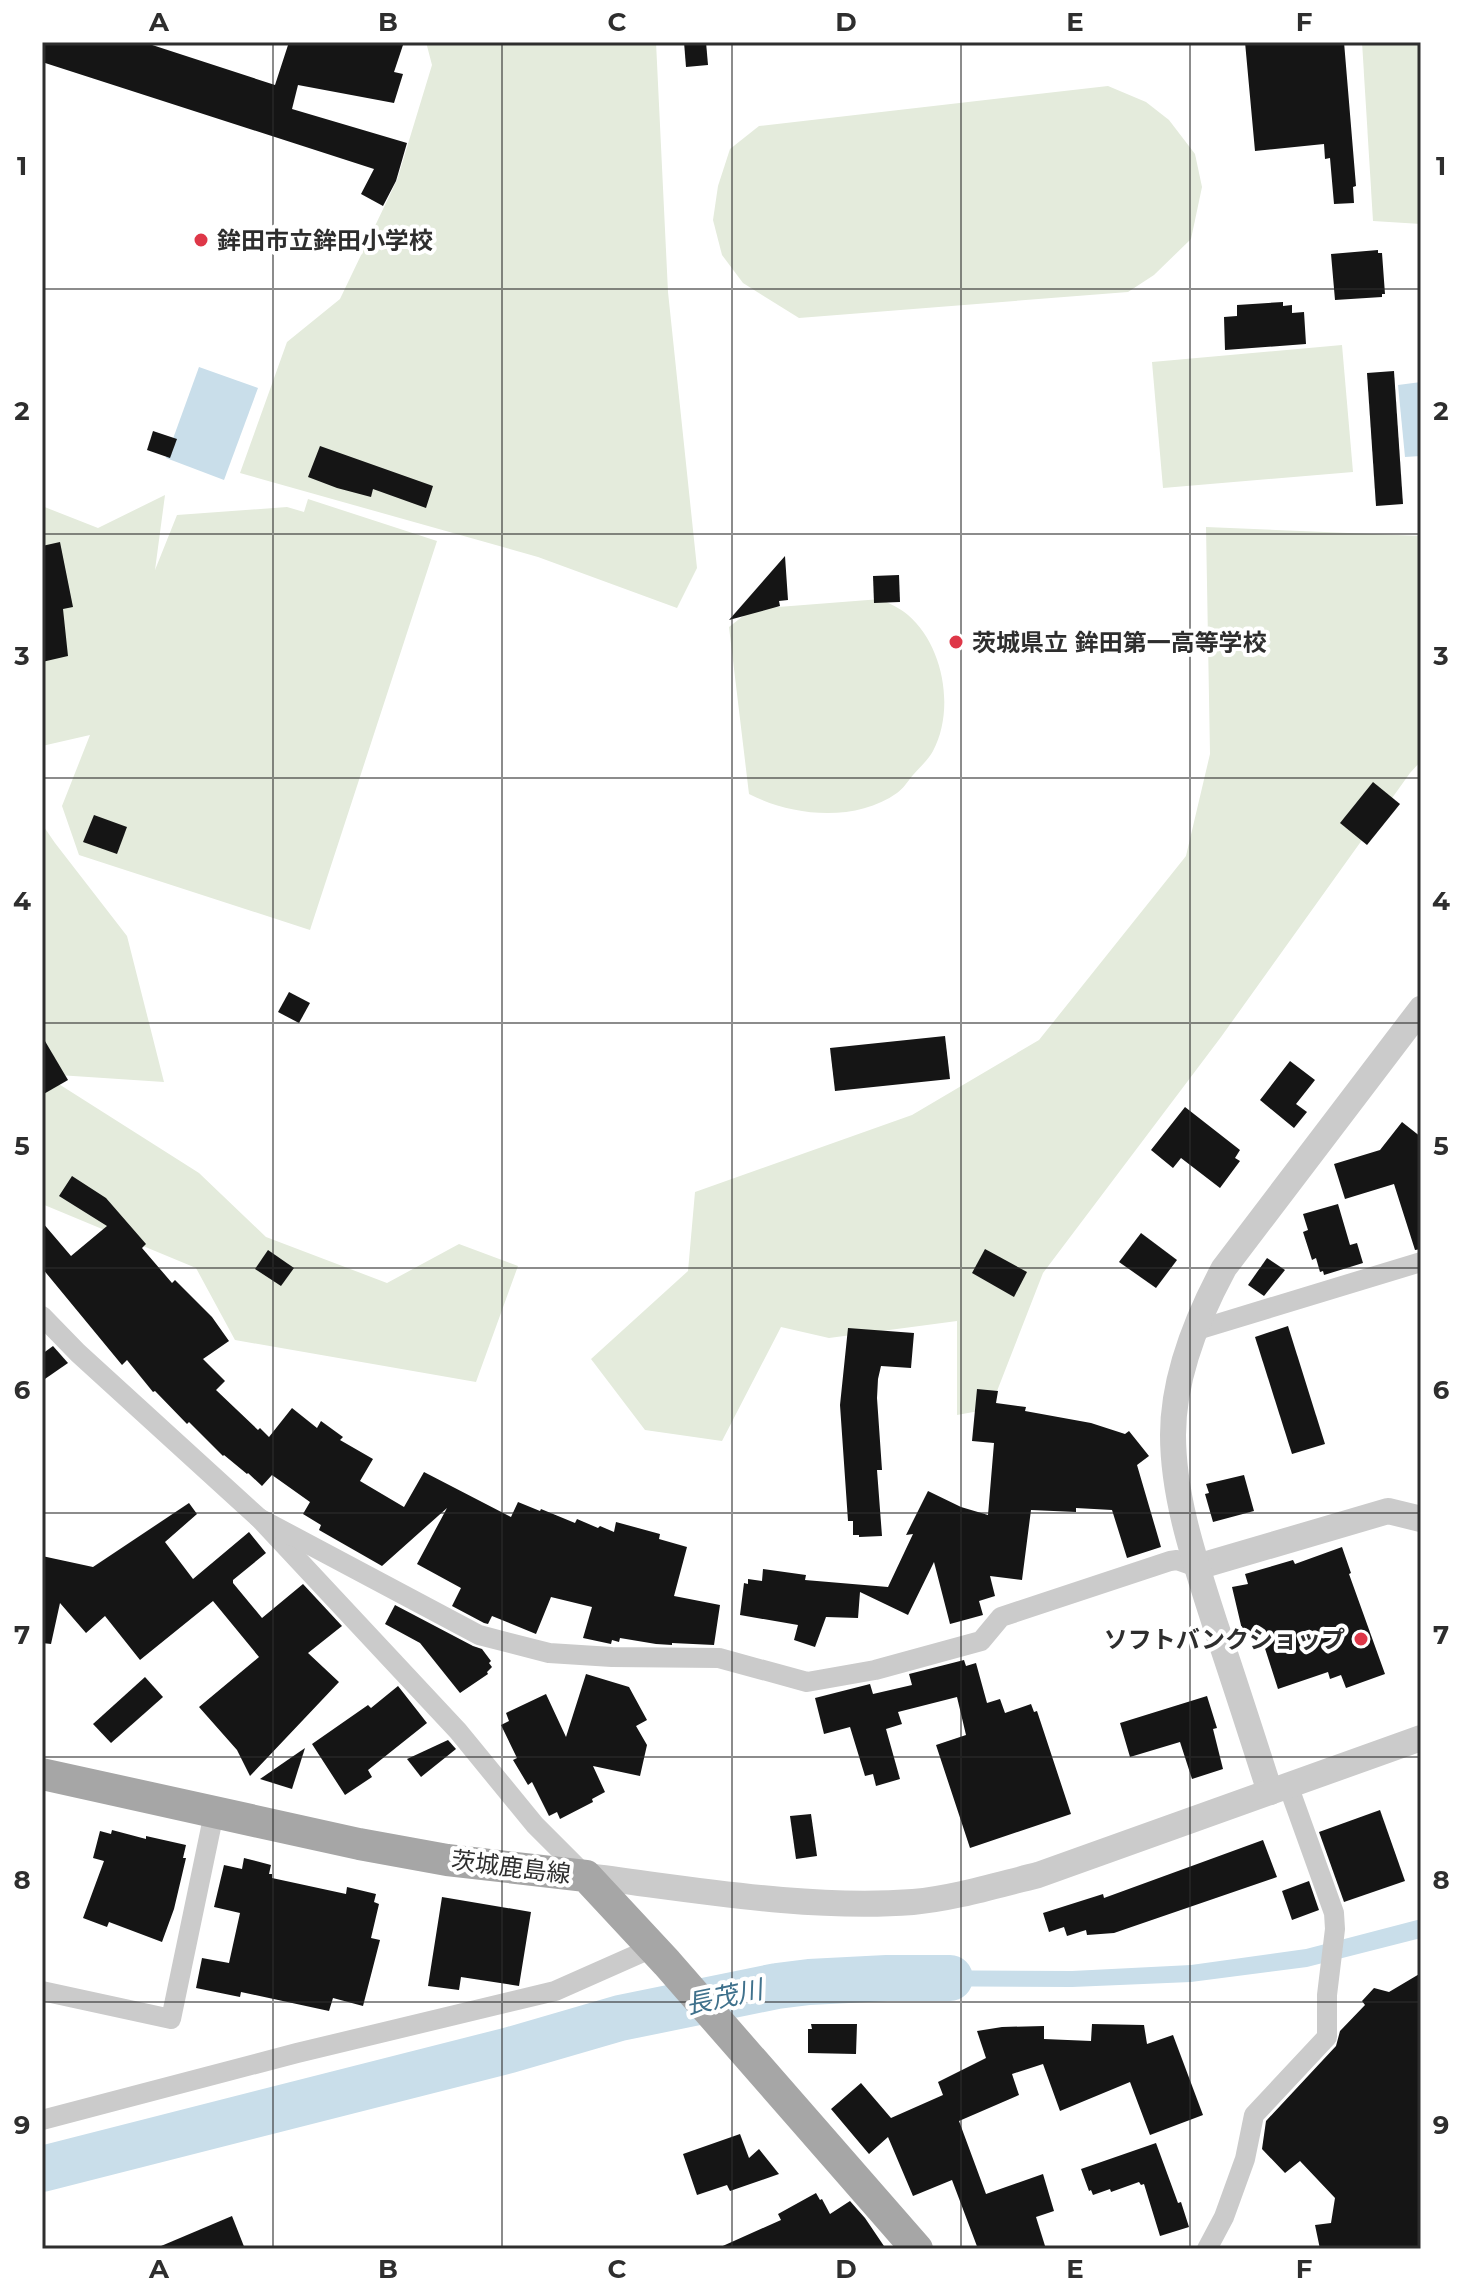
<svg xmlns="http://www.w3.org/2000/svg" width="1463" height="2291" font-family="Montserrat,'Noto Sans JP',sans-serif">
<style>
.green{fill:#e4ebdc}
.water{fill:#c9deea}
.lines{fill:none;stroke-linecap:round;stroke-linejoin:round}
.river{stroke:#c9deea;stroke-width:46}
.building{fill:#151515}
.minor{stroke:#cbcbcb;stroke-width:20}
.tertiary{stroke:#cbcbcb;stroke-width:26}
.primary{stroke:#a6a6a6;stroke-width:32}
.grid{fill:none;stroke:#2e2e2e;stroke-width:2;stroke-opacity:0.55}
.poi-dot{fill:#de3748;stroke:#fff;stroke-width:3}
.labels{text-anchor:middle;dominant-baseline:central;stroke-width:8;stroke-linejoin:round;paint-order:stroke}
.poi-label{font-size:24px;font-weight:bold;fill:#2e2e2e;stroke:#fff;text-anchor:start}
.street-label{font-size:24px;fill:#2e2e2e;stroke:#fff}
.water-label{font-size:26px;font-style:italic;fill:#3f718c;stroke:#fff}
.neatline{fill:none;stroke:#2e2e2e;stroke-width:3}
.grid-label{font-size:26px;text-anchor:middle;font-weight:bold;fill:#2e2e2e}
</style>
<rect width="100%" height="100%" fill="#fff"/>
<g class="green">
<path d="M426,42h230l12,250 29,276 -20,40 -139,-51 -298,-84 47,-131 53,-43 57,-119 35,-115z"/>
<path d="M1362,42h59v182l-48,-3z"/>
<path d="M1108,86l38,16 23,18 26,34 7,33 -11,52 -37,36 -26,17 -329,26 -56,-35 -21,-28 -9,-35 5,-34 12,-37 29,-23z"/>
<path d="M1342,345l11,127 -190,16 -11,-126z"/>
<path d="M165,495l-10,75 22,-55 110,-8 17,5 4,-13 129,42 -127,389 -231,-75 -17,-49 28,-71 -48,11v-240l56,22z"/>
<path d="M1206,527l215,9v225l-11,12 -189,264 -178,236 -53,136 -33,6v-94l-128,17 -48,-11 -59,114 -77,-11 -54,-71 97,-88 7,-79 217,-77 127,-75 147,-184 24,-102z"/>
<path d="M881,599c9,5 19,9 27,16 36,31 47,95 25,136 -5,9 -14,17 -20,24 -5,6 -10,14 -16,18 -42,30 -106,23 -148,1l-20,-167 23,-18z"/>
<path d="M42,824l13,19 72,93 37,146 -121,-8 156,99 67,64 121,46 72,-39 59,22 -42,116 -241,-42 -39,-72 -154,-64z"/>
</g>
<g class="water">
<path d="M199,367l59,21 -34,92 -58,-22z"/>
<path d="M1421,382v74l-16,1 -7,-72z"/>
<path d="M1421,1919v19l-114,29 -116,15 -119,5 -184,-1v-16l184,1 119,-6 115,-16z"/>
</g>
<g class="lines">
<path class="river" d="M42,2169l468,-119 110,-32 157,-32 32,-4 78,-4h63"/>
</g>
<g class="building">
<path d="M42,42h101l132,43 14,-43h115l-10,30 9,2 -9,29 -96,-18 -6,24 115,34 -11,38 -13,25 -22,-12 13,-25 -332,-107z"/>
<path d="M684,42h22l2,23 -22,2z"/>
<path d="M1245,42h99l12,144 -3,1 1,16 -20,1 -4,-46 -5,1 -1,-15 -69,7z"/>
<path d="M1378,250v3h4l3,41h-3v3l-47,3 -4,-46z"/>
<path d="M1283,302v4l9,-1v8l12,-1 2,32 -81,6 -1,-33 13,-1v-11z"/>
<path d="M1394,371l9,133 -27,2 -9,-133z"/>
<path d="M153,431l24,8 -7,19 -23,-8z"/>
<path d="M320,446l113,40 -7,22 -53,-19 -2,8 -34,-9 -29,-11z"/>
<path d="M60,542l13,65 -10,2 5,47 -26,6v-116z"/>
<path d="M785,556l3,44 -9,1 1,5 -51,14z"/>
<path d="M899,575l1,27 -26,1 -1,-27z"/>
<path d="M1373,782l27,22 -33,41 -27,-22z"/>
<path d="M94,815l33,12 -10,27 -34,-12z"/>
<path d="M289,992l21,11 -11,20 -21,-11z"/>
<path d="M42,1036l26,44 -26,15z"/>
<path d="M945,1036l5,43 -115,12 -5,-43z"/>
<path d="M1290,1061l25,19 -19,24 11,8 -13,16 -34,-28z"/>
<path d="M1185,1107l55,43 -5,8 5,3 -20,27 -39,-30 -8,10 -22,-18z"/>
<path d="M1402,1122l19,15v112l-6,1 -21,-66 -49,15 -11,-35 46,-14z"/>
<path d="M72,1176l34,22 40,46 -4,4 30,35 3,-3 37,37 17,24 -26,18 22,22 -9,9 42,40 2,-2 9,9 23,-29 25,20 4,-7 22,16 -3,3 33,19 -13,22 44,26 20,-35 87,45 7,-15 22,9 1,-2 34,14 2,-4 21,9 2,-2 14,6 2,-10 44,12 -1,5 28,8 -13,49 46,9 -6,40 -42,-2v2l-16,-1 -36,-6 -1,4 -7,-2 -1,4 -28,-6 9,-31 -41,-10 -15,37 -44,-18 -4,8 -4,-1 -32,-17 9,-18 -44,-24 30,-56 -65,58 -63,-36 2,-5 -18,-11 7,-12 -38,-27 -10,11 -14,-13 -1,1 -23,-19 -1,1 -34,-34 -2,2 -32,-33 -2,1 -26,-32 -5,5 -80,-97v-46l29,34 36,-30 -48,-30z"/>
<path d="M1338,1204l12,41 7,-2 6,20 -39,12 -1,-4 -3,1 -4,-14 -4,2 -9,-28 5,-2 -5,-16z"/>
<path d="M1141,1233l36,27 -21,28 -37,-26z"/>
<path d="M985,1249l42,23 -13,25 -42,-24z"/>
<path d="M268,1250l26,18 -13,18 -26,-17z"/>
<path d="M1267,1258l18,12 -21,26 -16,-11z"/>
<path d="M1288,1326l37,118 -33,10 -37,-117z"/>
<path d="M848,1328l66,5 -3,35 -30,-2 -3,13 -1,19 5,72h-5l5,66 -23,1v-2h-6v-14h-5l-8,-116z"/>
<path d="M53,1346l15,17 -26,18v-27z"/>
<path d="M977,1389l21,2 -2,12 30,4 -1,4 66,12 34,11 4,-3 20,25 -12,9 24,82 -34,11 -15,-48 -36,-2v4l-45,-2 -9,70 -32,-4 5,20 -16,5 4,14 -33,9 -16,-62 -26,53 -48,-23 -2,26 -32,-1 -11,30 -21,-7 4,-15 -58,-10 4,-32 4,1v-5l14,2 1,-12 43,6 -1,5 83,7 25,-53 -7,1 22,-44 33,16 27,8 6,-72 -22,-2z"/>
<path d="M1244,1475l10,36 -41,11 -8,-28 4,-1 -3,-9z"/>
<path d="M189,1503l8,11 -32,28 28,37 56,-47 17,21 -33,27v3l29,35 41,-34 39,42 -34,27 31,29 -89,94 -13,-26 -38,-43 60,-50 -46,-56 -73,59 -35,-44 -19,17 -26,-30 -9,41 -9,-1v-87l51,11z"/>
<path d="M1342,1547l9,26 -2,1 36,100 -39,14 -5,-13 -11,4 -2,-7 -50,17 -18,-56 -16,5 -12,-51 16,-3 -3,-10 48,-14 2,4z"/>
<path d="M395,1605l78,41 9,3 9,12 -2,2 3,4 -5,5 1,2 -28,19 -40,-50 -35,-19z"/>
<path d="M964,1660l2,6 10,-3 11,40 13,-4 5,14 26,-9 3,8 3,-1 34,103 -101,34 -34,-103 30,-10 -9,-38 -59,15 4,12 -16,5 14,50 -24,7 -3,-12 -8,2 -15,-49 -26,7 -9,-36 55,-14 3,10 39,-9 -3,-11z"/>
<path d="M586,1674l43,13 18,33 -11,6 11,19 -7,31 -47,-10 12,26 -13,7 1,3 -33,17 -3,-7 -8,4 -17,-34 -4,3 -15,-25 4,-2 -16,-33 8,-4 -3,-8 40,-19 20,43z"/>
<path d="M145,1677l18,20 -52,46 -18,-19z"/>
<path d="M398,1686l29,37 -59,47 4,7 -27,18 -33,-51 56,-39 3,3z"/>
<path d="M1207,1696l10,32 -4,1 10,40 -31,10 -12,-37 -50,15 -10,-34z"/>
<path d="M448,1740l8,9 -35,28 -14,-18z"/>
<path d="M305,1748l-13,41 -32,-10z"/>
<path d="M1380,1810l25,71 -61,21 -25,-70z"/>
<path d="M811,1814l6,42 -21,3 -6,-43z"/>
<path d="M112,1830l34,9v-3l40,9 -3,13h3l-12,51 -12,33 -53,-20 -2,5 -24,-9 21,-57 -11,-3 7,-27 11,3z"/>
<path d="M1263,1840l14,37 -163,56 -27,2 -1,-5 -19,6 -3,-9 -15,5 -6,-19 60,-19 1,4z"/>
<path d="M244,1858l27,7 -2,9h3v4l74,16 1,-7 29,7 -2,8 5,2 -8,34 9,2 -17,66 -30,-8 -4,13 -88,-19 -1,5 -44,-9 6,-30 27,5 11,-50 -26,-6 10,-42 18,4z"/>
<path d="M1309,1881l10,29 -27,10 -10,-29z"/>
<path d="M442,1897l89,15 -12,74 -58,-9 -2,13 -31,-4z"/>
<path d="M1421,1973v276h-101l-5,-24 16,-2 4,-25 -35,-37 -15,12 -23,-24 4,-28 70,-75 4,-15 25,-26 -3,-4 12,-13 15,4z"/>
<path d="M811,2024h46l-1,30 -48,-1v-24h4z"/>
<path d="M1092,2024l52,1 3,19 26,-9 30,80 -53,20 -20,-53 -70,29 -17,-47 -31,10 7,21 -60,26 27,73 57,-20 11,37 -18,6 10,32h-68l-26,-69 -39,16 -25,-59 -19,17 -38,-45 30,-26 30,35 52,-23 -5,-13 48,-24 -9,-27 25,-4 42,-1v13l47,2z"/>
<path d="M740,2134l9,24 10,-9 20,25 -49,17 -3,-6 -30,10 -14,-41z"/>
<path d="M1156,2143l22,60 3,-1 8,25 -29,9 -16,-52 -3,1 -2,-3 -28,10 -1,-3 -17,6 -2,-5 -2,1 -8,-22z"/>
<path d="M816,2193l4,7 2,-1 8,15 20,-13 15,17 21,31h-170l65,-29 -3,-6z"/>
<path d="M232,2216l13,33h-91z"/>
</g>
<g class="lines">
<g class="minor">
<path d="M42,1316l36,37 181,165 199,213 77,94 51,51"/>
<path d="M1194,1331l227,-69"/>
<path d="M259,1518l220,117 70,18 63,4 107,1 88,24 68,-12 106,-29 20,-24 169,-56 7,-1 20,7"/>
<path d="M42,1991l129,28 43,-206"/>
<path d="M42,2120l255,-67 258,-62 97,-43"/>
<path d="M1207,2249l17,-32 21,-58 9,-44 73,-78v-42l8,-66 -1,-16 -46,-128"/>
</g>
<g class="tertiary">
<path d="M1197,1567l191,-56 33,8"/>
<path d="M1270,1792c-18,-56 -36,-112 -55,-168 -19,-60 -42,-125 -42,-189 0,-58 24,-117 51,-167l197,-259"/>
<path d="M586,1876c106,13 221,34 327,26 42,-4 84,-17 125,-27l383,-137"/>
</g>
<path class="primary" d="M42,1774l317,70 88,16 139,16 81,87 250,286"/>
</g>
<path class="grid" d="M273,42v2207M502,42v2207M732,42v2207M961,42v2207M1190,42v2207M42,289h1379M42,534h1379M42,778h1379M42,1023h1379M42,1268h1379M42,1513h1379M42,1757h1379M42,2002h1379"/>
<g class="poi-dot">
<circle cx="201" cy="240" r="8"/>
<circle cx="956" cy="642" r="8"/>
<circle cx="1361" cy="1639" r="8"/>
</g>
<g class="labels">
<g class="poi-label">
<text x="217" y="240">鉾田市立鉾田小学校</text>
<text x="972" y="642">茨城県立 鉾田第一高等学校</text>
<text x="1345" y="1639" text-anchor="end">ソフトバンクショップ</text>
</g>
<g class="street-label">
<text transform="translate(511 1867) rotate(7)">茨城鹿島線</text>
</g>
<g class="water-label">
<text transform="translate(724 1997) rotate(-12)">長茂川</text>
</g>
</g>
<rect width="1463" height="2291" fill="none" stroke="#ffffff" stroke-width="88"/>
<rect x="44" y="44" width="1375" height="2203" class="neatline"/>
<g class="grid-label">
<text x="159" y="31">A</text>
<text x="388" y="31">B</text>
<text x="617" y="31">C</text>
<text x="846" y="31">D</text>
<text x="1075" y="31">E</text>
<text x="1304" y="31">F</text>
<text x="22" y="175">1</text>
<text x="1441" y="175">1</text>
<text x="22" y="420">2</text>
<text x="1441" y="420">2</text>
<text x="22" y="665">3</text>
<text x="1441" y="665">3</text>
<text x="22" y="910">4</text>
<text x="1441" y="910">4</text>
<text x="22" y="1155">5</text>
<text x="1441" y="1155">5</text>
<text x="22" y="1399">6</text>
<text x="1441" y="1399">6</text>
<text x="22" y="1644">7</text>
<text x="1441" y="1644">7</text>
<text x="22" y="1889">8</text>
<text x="1441" y="1889">8</text>
<text x="22" y="2134">9</text>
<text x="1441" y="2134">9</text>
<text x="159" y="2278">A</text>
<text x="388" y="2278">B</text>
<text x="617" y="2278">C</text>
<text x="846" y="2278">D</text>
<text x="1075" y="2278">E</text>
<text x="1304" y="2278">F</text>
</g>
</svg>
